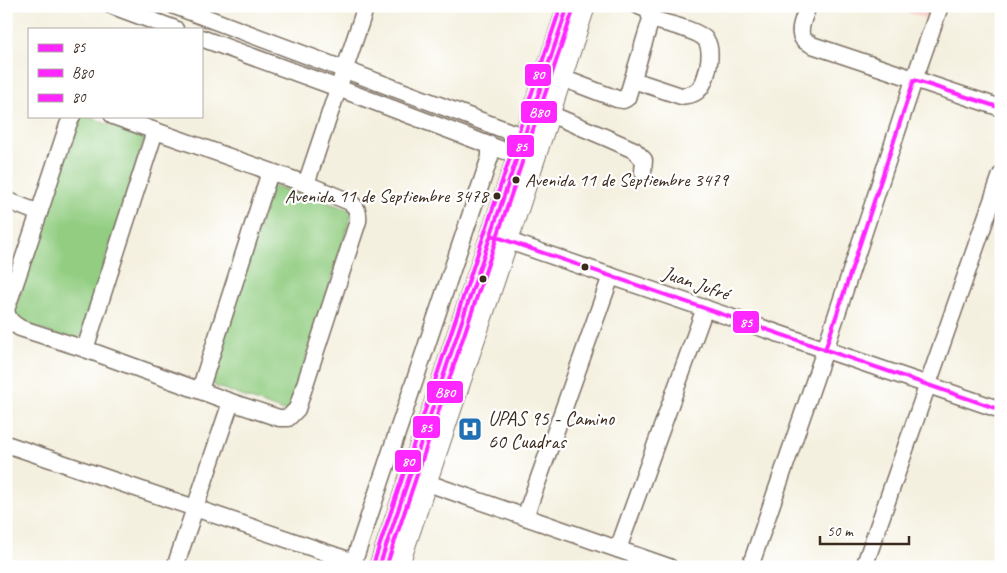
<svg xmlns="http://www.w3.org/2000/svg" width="1007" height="573" font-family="Caveat,sans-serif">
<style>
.built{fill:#f7d0c9}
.green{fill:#92cd81;stroke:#667c50}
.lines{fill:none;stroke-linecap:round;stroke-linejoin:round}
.minor-casing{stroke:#7c6f62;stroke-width:19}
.major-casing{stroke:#7c6f62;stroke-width:22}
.minor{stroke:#fff;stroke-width:16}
.major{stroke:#fff;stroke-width:20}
.bus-1-casing{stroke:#fff;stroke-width:8}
.bus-2-casing{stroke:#fff;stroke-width:8}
.bus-3-casing{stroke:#fff;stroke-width:8}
.bus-1{stroke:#fe27ff;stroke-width:4}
.bus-2{stroke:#fe27ff;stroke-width:4}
.bus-3{stroke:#fe27ff;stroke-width:4}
.bus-dot{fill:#3b2a1e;stroke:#fff;stroke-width:2}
.labels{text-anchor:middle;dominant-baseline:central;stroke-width:4.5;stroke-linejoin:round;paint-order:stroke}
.bus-label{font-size:19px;fill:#3b2a1e;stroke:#fff;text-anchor:start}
.street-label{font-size:20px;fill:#3b2a1e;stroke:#fff}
.poi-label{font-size:20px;fill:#3b2a1e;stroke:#fff;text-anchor:start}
.line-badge{stroke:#fff;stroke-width:2}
.badge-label{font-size:14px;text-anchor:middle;font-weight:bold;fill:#fff}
</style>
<rect width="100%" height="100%" fill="#fff"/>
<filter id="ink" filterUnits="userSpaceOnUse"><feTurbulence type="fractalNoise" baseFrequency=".02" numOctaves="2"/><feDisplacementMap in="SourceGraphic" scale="10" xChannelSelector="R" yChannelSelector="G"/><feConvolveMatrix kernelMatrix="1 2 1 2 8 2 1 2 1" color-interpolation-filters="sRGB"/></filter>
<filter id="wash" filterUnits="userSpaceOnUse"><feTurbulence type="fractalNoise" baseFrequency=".0096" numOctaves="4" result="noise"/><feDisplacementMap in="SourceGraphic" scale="20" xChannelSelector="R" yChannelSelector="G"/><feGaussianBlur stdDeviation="1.12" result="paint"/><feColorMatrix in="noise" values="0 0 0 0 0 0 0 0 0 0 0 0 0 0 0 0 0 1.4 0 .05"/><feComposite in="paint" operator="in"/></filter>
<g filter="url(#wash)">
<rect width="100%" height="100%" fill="#f4f0df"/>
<path class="built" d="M888,6h43l-4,13z"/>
<g class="green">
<path d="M83,116h4l57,23 -62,195 -9,8 -53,-21 -6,-8 64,-192z"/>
<path d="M272,185l76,24 4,4 -61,192 -4,5 -4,1 -68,-25 -4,-6z"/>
</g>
</g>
<g filter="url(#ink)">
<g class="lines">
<g class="minor-casing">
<g id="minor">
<path d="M113,6l62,23"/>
<path d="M175,6l333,125 28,9"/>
<path d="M808,6c-3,10 -13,27 -3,35 2,1 5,2 7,4l189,63"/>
<path d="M201,38l137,50 164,62 26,8"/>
<path d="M562,78l55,21 6,1 4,-2 24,-79 -3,-9 -9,-4"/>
<path d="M633,80l48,16c5,-1 11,-1 15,-4 11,-8 18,-40 10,-52 -7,-10 -42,-17 -55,-21"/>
<path d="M550,114l57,24 27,12 10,10 -1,12"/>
<path d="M306,184l60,-178"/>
<path d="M6,200l33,13"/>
<path d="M497,237l504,173"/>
<path d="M6,310c2,10 6,13 14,18l65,21 146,53 48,16h9l9,-9 61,-188c1,-9 -1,-13 -8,-19l-44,-18 -193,-68"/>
<path d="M6,310l33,-97 29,-88 4,-9"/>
<path d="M85,349l70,-218"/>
<path d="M200,390l70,-218"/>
<path d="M6,444l348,118"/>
<path d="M416,479l253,88"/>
<path d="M525,517l86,-241"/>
<path d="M618,549l87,-241"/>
<path d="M175,567l56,-165"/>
<path d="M352,567l138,-410v-12"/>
<path d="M750,567l75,-217 89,-270 26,-74"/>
<path d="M864,567l137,-392"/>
</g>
</g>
<g class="major-casing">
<g id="major">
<path d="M379,567l189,-561"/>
<path d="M398,567l110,-327 77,-234"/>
</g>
</g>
<use href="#minor" class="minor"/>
<use href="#major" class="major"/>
<g class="bus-1-casing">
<g id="bus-1">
<path d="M914,80l87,28"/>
<path d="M491,235l510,175"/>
<path d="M825,350l89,-270"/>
<path d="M379,567l189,-561"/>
</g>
</g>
<g class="bus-2-casing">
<path id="bus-2" d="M386,567l188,-559"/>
</g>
<g class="bus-3-casing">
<path id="bus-3" d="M373,565l188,-559"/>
</g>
<use href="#bus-1" class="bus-1"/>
<use href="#bus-2" class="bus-2"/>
<use href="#bus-3" class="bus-3"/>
</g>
</g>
<defs>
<g id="hospital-square" transform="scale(1.25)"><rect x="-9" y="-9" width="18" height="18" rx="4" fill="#1f6fb2" stroke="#fff"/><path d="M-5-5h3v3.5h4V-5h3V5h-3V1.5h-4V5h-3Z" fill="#fff"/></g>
</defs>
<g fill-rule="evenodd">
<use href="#hospital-square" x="470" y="429"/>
</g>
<g class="bus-dot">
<circle cx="516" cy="180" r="4.5"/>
<circle cx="497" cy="196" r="4.5"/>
<circle cx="585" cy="267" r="4.5"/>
<circle cx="483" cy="279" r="4.5"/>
</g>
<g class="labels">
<g class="bus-label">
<text x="525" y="180">Avenida 11 de Septiembre 3479</text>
<text x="488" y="196" text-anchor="end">Avenida 11 de Septiembre 3478</text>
</g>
<g class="street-label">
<text transform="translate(696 283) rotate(19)">Juan Jufré</text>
</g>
<g class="poi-label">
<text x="488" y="418">UPAS 95 - Camino<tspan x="488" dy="23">60 Cuadras</tspan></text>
</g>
</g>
<g class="line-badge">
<rect x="524" y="63" width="28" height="24" rx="5" fill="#fe27ff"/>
<rect x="520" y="100" width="38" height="24" rx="5" fill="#fe27ff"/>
<rect x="506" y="134" width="29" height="24" rx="5" fill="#fe27ff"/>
<rect x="732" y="310" width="28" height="24" rx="5" fill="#fe27ff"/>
<rect x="426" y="380" width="38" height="24" rx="5" fill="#fe27ff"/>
<rect x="412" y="415" width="29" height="24" rx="5" fill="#fe27ff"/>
<rect x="394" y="449" width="28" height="24" rx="5" fill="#fe27ff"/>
</g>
<g class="badge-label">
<text x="538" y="79">80</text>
<text x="539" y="117">B80</text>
<text x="521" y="151">85</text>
<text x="746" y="327">85</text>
<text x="445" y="397">B80</text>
<text x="426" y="432">85</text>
<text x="408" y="466">80</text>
</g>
<rect width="1007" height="573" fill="none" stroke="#fff" stroke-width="25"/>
<rect x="28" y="28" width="175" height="90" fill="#ffffff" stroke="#b1aaa5"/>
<rect x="38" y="44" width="25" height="8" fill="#fe27ff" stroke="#b1aaa5"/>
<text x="72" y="52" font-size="15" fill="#3b2a1e">85</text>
<rect x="38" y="69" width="25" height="8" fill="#fe27ff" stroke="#b1aaa5"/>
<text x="72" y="78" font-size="15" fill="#3b2a1e">B80</text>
<rect x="38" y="94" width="25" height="8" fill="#fe27ff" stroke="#b1aaa5"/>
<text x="72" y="102" font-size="15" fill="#3b2a1e">80</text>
<path d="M820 536v8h89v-8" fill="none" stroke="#3b2a1e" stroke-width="2.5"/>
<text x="827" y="536" font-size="15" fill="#3b2a1e" stroke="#ffffff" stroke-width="4" paint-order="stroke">50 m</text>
</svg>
